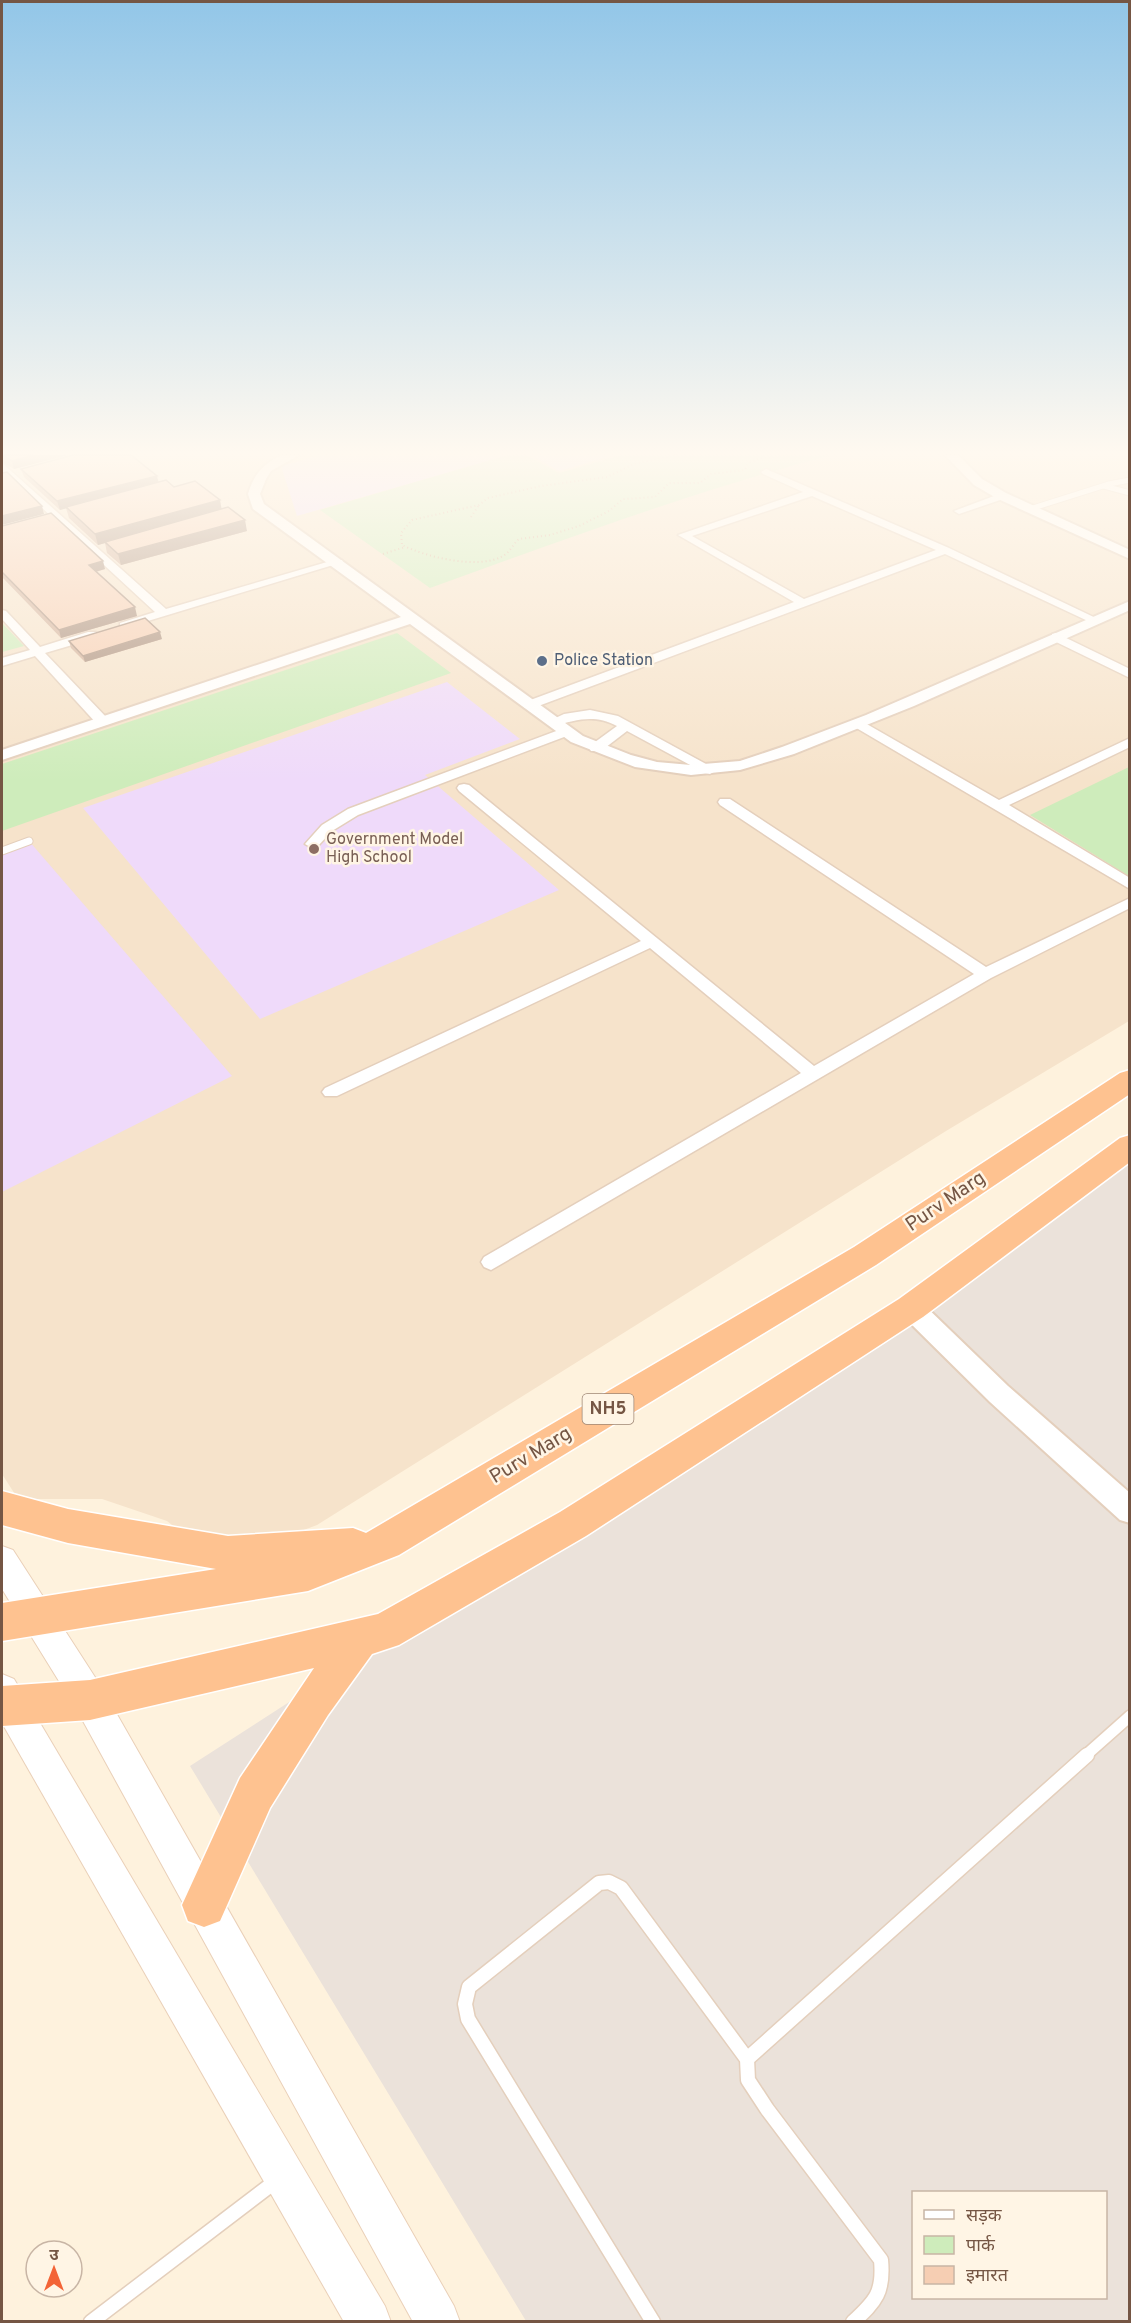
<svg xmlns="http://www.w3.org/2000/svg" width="1131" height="2323" font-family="Overpass,'Noto Sans Devanagari',sans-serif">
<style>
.residential{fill:#f6e3cb}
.industrial{fill:#ebe2da;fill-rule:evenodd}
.education{fill:#efdafa}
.green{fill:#ceecbb}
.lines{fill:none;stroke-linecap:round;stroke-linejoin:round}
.service-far3-casing{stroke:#e4cfbc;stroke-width:7}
.service-far2-casing{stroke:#e4cfbc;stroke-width:9}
.service-far1-casing{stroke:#e4cfbc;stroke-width:14}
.service-casing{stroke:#e4cfbc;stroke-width:17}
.minor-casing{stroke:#e4cfbc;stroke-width:3}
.tertiary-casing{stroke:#e4cfbc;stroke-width:4}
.secondary-casing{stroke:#ead0b8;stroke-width:2}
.trunk-casing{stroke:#fff;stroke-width:3}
.path{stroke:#dab196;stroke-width:2;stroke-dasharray:1 3;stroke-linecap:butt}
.service-far3{stroke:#fff;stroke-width:5}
.service-far2{stroke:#fff;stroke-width:7}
.service-far1{stroke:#fff;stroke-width:11}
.service{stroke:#fff;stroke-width:14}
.minor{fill:#fff;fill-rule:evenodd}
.tertiary{fill:#fff;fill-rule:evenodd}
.secondary{fill:#fff;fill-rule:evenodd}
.trunk{fill:#fec290;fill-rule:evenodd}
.wall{fill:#d4b19a}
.shaded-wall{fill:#ac907d}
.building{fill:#f6ceb3;stroke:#ac907d;stroke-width:1.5}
.service-dot{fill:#5c6f8a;stroke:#fff5e5;stroke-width:2}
.education-dot{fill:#8d6e63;stroke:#fff5e5;stroke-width:2}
.labels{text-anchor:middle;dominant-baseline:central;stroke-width:5;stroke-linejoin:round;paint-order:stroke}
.far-service-label{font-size:16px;fill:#4e5e75;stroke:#fff5e5;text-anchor:start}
.far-education-label{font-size:16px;fill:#785e54;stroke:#fff5e5;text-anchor:start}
.shield{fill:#fff5e5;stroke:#9e8674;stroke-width:1.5}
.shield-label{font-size:18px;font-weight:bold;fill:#755644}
.street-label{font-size:20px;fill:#755644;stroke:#fff5e5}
</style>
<rect width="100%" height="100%" fill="#fef2dd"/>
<path class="residential" d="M2,455h1127v566l-183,110 -629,394 -98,37 -52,-41 -65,-22h-84l-16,-25z"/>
<path class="industrial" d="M1129,1148v1173h-603l-336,-555 189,-122zM914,2192h192v106h-192z"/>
<g class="education">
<path d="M321,455h187l-211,61 -16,-50z"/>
<path d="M531,455h83l-55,16z"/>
<path d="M447,682l73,57 -95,36 134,115 -299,129 -177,-211z"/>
<path d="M29,841l203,235 -230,116v-341z"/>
</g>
<g class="green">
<path d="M508,455h18l33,18 63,-18h209c-136,36 -268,85 -401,133l-110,-78z"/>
<path d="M2,623l22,23 -22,6z"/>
<path d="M397,633l54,40 -449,158v-67z"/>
<path d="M1129,767v109l-99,-61z"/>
</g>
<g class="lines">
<g class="service-far3-casing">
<g id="service-far3">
<path d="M1104,486l26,7"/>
<path d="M1030,509l79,-25 21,-4"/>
</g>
</g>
<g class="service-far2-casing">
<path id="service-far2" d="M2,851l27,-10"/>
</g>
<g class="service-far1-casing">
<path id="service-far1" d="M1085,1756l45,-40"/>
</g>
<g class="service-casing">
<g id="service">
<path d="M747,2059l340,-304"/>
<path d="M91,2322l185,-141"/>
<path d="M653,2322l-185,-303 -3,-15 4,-17 130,-104 10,-1 12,6 126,171 1,21 19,29 114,151c3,32 -5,41 -28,62"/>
</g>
</g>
<g class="minor-casing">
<g id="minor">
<path d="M2,463l164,146 168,-49h8l1,2 -215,65h-8v-4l35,-11 -153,-141z"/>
<path d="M766,469l183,79 151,72 -6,3 -4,-1 -145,-68 -412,154h-8l-2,-3 2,-3 269,-100 -116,-67 125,-43 -40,-18 -2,-2zM812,496l124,54 -132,49 -112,-63z"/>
<path d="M1002,493l5,3 -1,2 -47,16 -5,-3z"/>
<path d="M2,610l4,1 34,36 48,-15h8v6l-51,15 62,65 1,3 -1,3h-10l-62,-68 -33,10v-8l28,-8 -28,-31z"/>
<path d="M1056,633l74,36v9l-78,-38v-6z"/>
<path d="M590,710l28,6 99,54 -7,4 -5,-1 -78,-42 -26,20h-10l-2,-3 2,-3 26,-19c-23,-12 -40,-6 -64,0l-6,-4 17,-8z"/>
<path d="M858,719l141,81 131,-62v9l-121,58 121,73v11l-277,-163 -1,-3z"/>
<path d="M567,727l6,4 -1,3 -214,81 -26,16 -15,16 -5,1 -7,-4 17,-19 26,-16z"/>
<path d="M464,784l5,1 345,281 160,-92 -254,-169 -2,-3 2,-3h10l256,168 144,-69v10l-139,70 -500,292 -7,-3 -3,-5 3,-5 317,-184 -151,-125 -313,148h-12l-3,-4 3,-4 316,-147 -182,-150 -2,-3 2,-3z"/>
</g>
</g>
<g class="tertiary-casing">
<g id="tertiary">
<path d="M282,455h17l-28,16 -5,8 -6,15 4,10 319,232 48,19 26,7 34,3 49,-4 42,-14 84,-32 264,-114v9l-216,96 -120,48 -54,16 -49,5 -56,-8 -64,-25 -161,-118 -408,136v-10l399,-133 -148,-108 -5,-15c6,-20 15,-30 34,-39z"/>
<path d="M945,455h13l24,24 24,14 124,57v9l-132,-60 -24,-14z"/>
<path d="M911,1298l9,3 88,85 122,107v30l-10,-3 -130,-118 -88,-87 -3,-7 3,-7z"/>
</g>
</g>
<g class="secondary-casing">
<g id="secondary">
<path d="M2,1546l11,4 89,138 352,618 6,16h-47l-335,-610 -76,-123z"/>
<path d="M2,1674l12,5 371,627 6,16h-47l-342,-599z"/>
</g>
</g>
<g class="trunk-casing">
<g id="trunk">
<path d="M1130,1070v24l-254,171 -477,290 -91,36 -306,50v-38l214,-34 -148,-26 -66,-18v-34l66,18 160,27 125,-8 13,5 488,-286 266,-174z"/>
<path d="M1130,1135v27l-207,155 -337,219 -187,109 -27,9 -44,61 -58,93 -50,113 -16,6 -16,-6 -6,-16 58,-127 74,-110 -224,52 -88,6v-40l88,-6 288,-66 182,-102 339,-213 221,-161z"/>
</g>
</g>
<g class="path">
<path d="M675,455l-41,9 -27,13 -66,9 -53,12 -9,7 -67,15 -11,13 1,12c24,12 76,25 101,11 7,-4 10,-12 16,-17l31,-4 29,-9 30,-15 14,-12 32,-2 14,-14h31l11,-9 34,-4 3,-7 12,-5 33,-3"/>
<path d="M471,517l8,-12"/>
<path d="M383,554l22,-7"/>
</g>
<use href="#service-far3" class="service-far3"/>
<use href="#service-far2" class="service-far2"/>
<use href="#service-far1" class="service-far1"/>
<use href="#service" class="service"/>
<use href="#minor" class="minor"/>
<use href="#tertiary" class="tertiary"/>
<use href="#secondary" class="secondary"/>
<use href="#trunk" class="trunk"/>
</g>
<g class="wall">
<path d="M2,455h66l-54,14 -12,-7z"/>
<path d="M21,469l138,13 15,5 48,22 25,22 -126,34 -14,-12 -2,-10 -7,2 -29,-27 -3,-10 -6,2 -36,-33z"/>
<path d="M2,526l103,43 -9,3 41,44 -76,22 -59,-61z"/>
<path d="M162,639l-77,23 -14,-14 -2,-7z"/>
</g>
<g class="shaded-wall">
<path d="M34,455h34l-54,14 -2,-8z"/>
<path d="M157,476l2,8 -99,26 -3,-9z"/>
<path d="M220,500l2,11 -124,34 -3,-11z"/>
<path d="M42,506l2,8 -42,11v-9z"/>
<path d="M245,520l2,11 -126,34 -3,-11z"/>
<path d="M103,561l2,8 -14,4 -2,-8z"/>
<path d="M135,607l2,9 -76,22 -2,-8z"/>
<path d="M160,632l2,7 -77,23 -2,-6z"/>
</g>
<g class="building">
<path d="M2,455h32l-22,6z"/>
<path d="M73,455h58l26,21 -100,25 -36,-32z"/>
<path d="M7,472l35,34 -40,10v-43z"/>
<path d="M166,480l8,7 21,-6 25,19 -125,34 -29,-27z"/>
<path d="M228,507l17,13 -127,34 -13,-12z"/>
<path d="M51,513l52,48 -14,4 46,42 -76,23 -57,-58v-46z"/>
<path d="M145,618l15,14 -77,24 -14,-15z"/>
</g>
<linearGradient id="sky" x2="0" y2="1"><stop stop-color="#92c6e8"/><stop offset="0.58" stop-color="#fff9f0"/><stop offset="1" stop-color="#fff9f0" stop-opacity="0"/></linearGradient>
<rect width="1131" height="781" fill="url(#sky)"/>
<circle class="service-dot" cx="542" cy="661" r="6"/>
<circle class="education-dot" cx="314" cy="849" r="6"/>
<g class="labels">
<g class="far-service-label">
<text x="554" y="661">Police Station</text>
</g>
<g class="far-education-label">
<text x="326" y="840">Government Model<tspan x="326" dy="18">High School</tspan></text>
</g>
<rect class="shield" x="582.5" y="1394" width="51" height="30" rx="4.5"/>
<g class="shield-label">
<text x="608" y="1409">NH5</text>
</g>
<g class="street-label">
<text transform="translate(946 1202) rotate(-34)">Purv Marg</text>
<text transform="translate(531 1456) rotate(-31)">Purv Marg</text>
</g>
</g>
<rect width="1131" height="2323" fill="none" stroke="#755644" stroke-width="6"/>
<rect x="912" y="2191" width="195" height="108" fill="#fff5e5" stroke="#c8b5a5" stroke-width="1.5"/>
<rect x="924" y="2210" width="30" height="9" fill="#ffffff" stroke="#c8b5a5" stroke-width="1.5"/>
<text x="966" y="2221" font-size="18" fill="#755644">सड़क</text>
<rect x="924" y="2236" width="30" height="18" fill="#ceecbb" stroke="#c8b5a5" stroke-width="1.5"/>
<text x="966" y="2251" font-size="18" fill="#755644">पार्क</text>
<rect x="924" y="2266" width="30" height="18" fill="#f6ceb3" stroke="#c8b5a5" stroke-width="1.5"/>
<text x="966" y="2281" font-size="18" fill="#755644">इमारत</text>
<g transform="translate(54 2269)"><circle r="28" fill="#fff5e5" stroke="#c8b5a5" stroke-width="1.5"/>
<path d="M0-4.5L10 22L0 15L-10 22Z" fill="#f36437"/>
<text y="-9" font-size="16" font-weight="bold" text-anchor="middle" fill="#755644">उ</text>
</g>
</svg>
